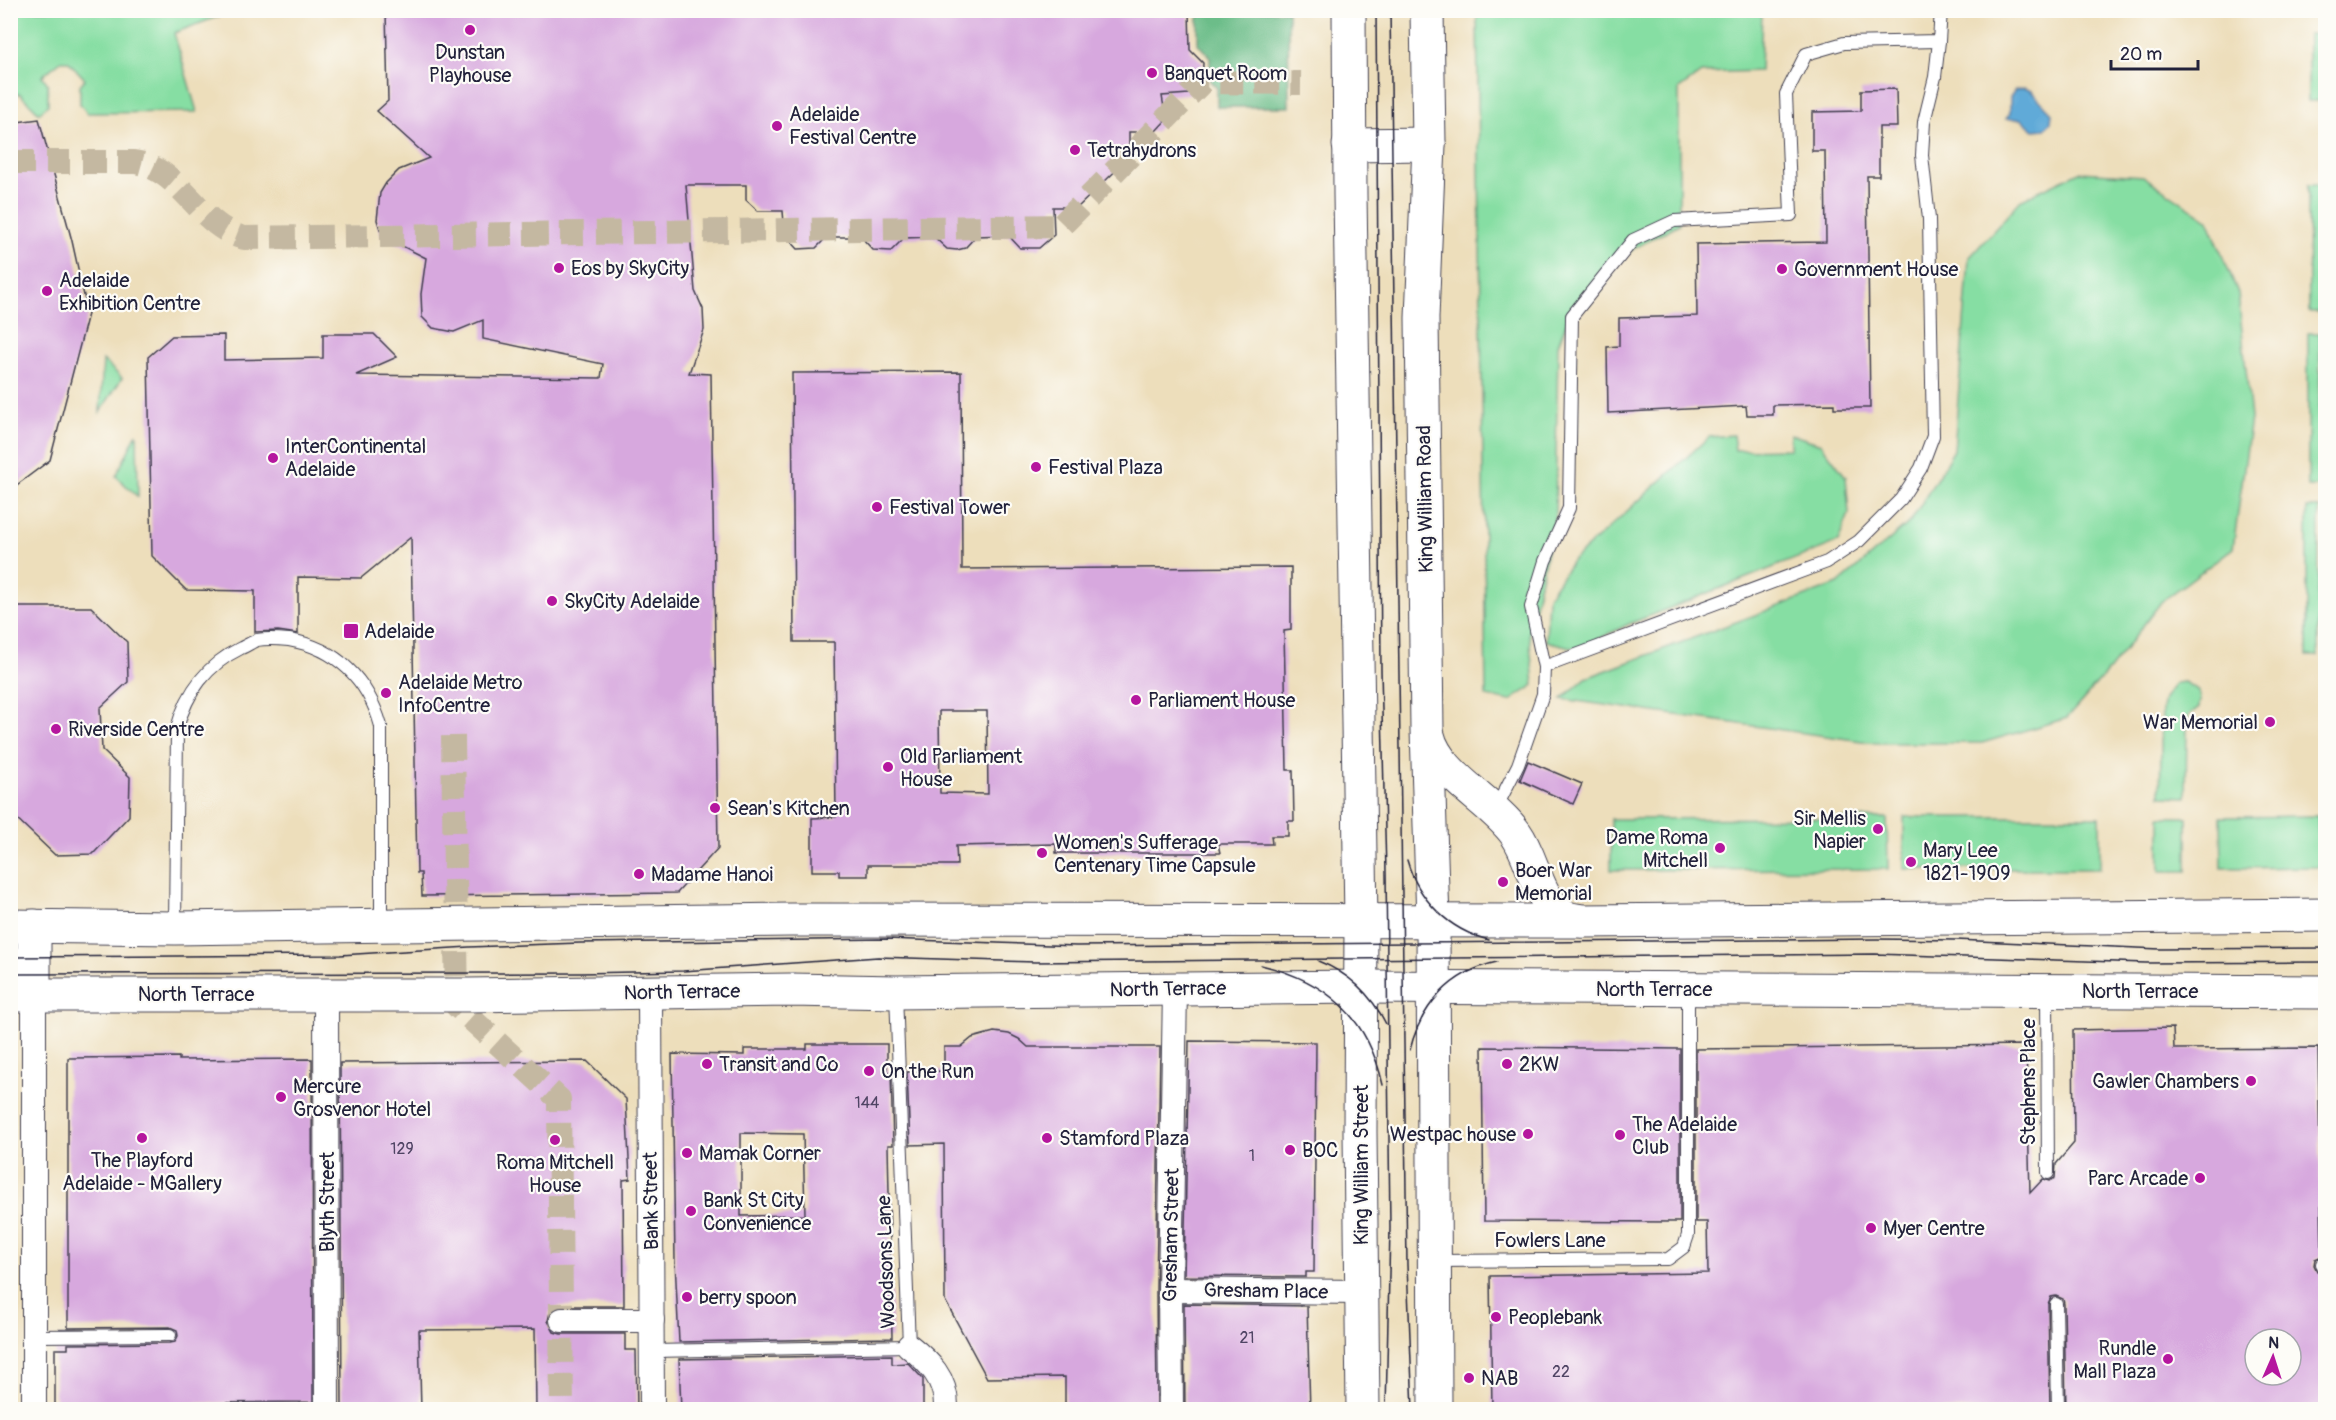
<svg xmlns="http://www.w3.org/2000/svg" width="2336" height="1420" font-family="Pangolin,sans-serif">
<style>
.green{fill:#86dea3;stroke:#54806f;stroke-width:1.5}
.forest{fill:#6cbd89;stroke:#477062;stroke-width:1.5}
.water{fill:#60aad8;stroke:#41668a;stroke-width:1.5}
.building{fill:#d7a8de;fill-rule:evenodd}
.lines{fill:none;stroke-linecap:round;stroke-linejoin:round}
.street-tunnel{stroke:#c4b8a1;stroke-width:24;stroke-dasharray:24 12;stroke-linecap:butt}
.lane-casing{stroke:#403e4e;stroke-width:14}
.street-casing{stroke:#403e4e;stroke-width:26}
.secondary-casing{stroke:#403e4e;stroke-width:35}
.lane{stroke:#fff;stroke-width:12}
.street{stroke:#fff;stroke-width:24}
.secondary{stroke:#fff;stroke-width:33}
.tram{stroke:#22223b;stroke-width:1.5}
.poi-dot{fill:#b5179e;stroke:#fdfcf7;stroke-width:2}
.labels{text-anchor:middle;dominant-baseline:central;stroke-width:4.5;stroke-linejoin:round;paint-order:stroke}
.number-label{font-size:16px;fill:#4f4464}
.poi-label{font-size:20px;fill:#22223b;stroke:#fdfcf7;text-anchor:start}
.street-label{font-size:20px;fill:#22223b;stroke:#fdfcf7}
</style>
<rect width="100%" height="100%" fill="#fdfcf7"/>
<filter id="ink" filterUnits="userSpaceOnUse"><feTurbulence type="fractalNoise" baseFrequency=".0167" numOctaves="2"/><feDisplacementMap in="SourceGraphic" scale="12" xChannelSelector="R" yChannelSelector="G"/><feConvolveMatrix kernelMatrix="1 2 1 2 8 2 1 2 1" color-interpolation-filters="sRGB"/></filter>
<filter id="wash" filterUnits="userSpaceOnUse"><feTurbulence type="fractalNoise" baseFrequency=".008" numOctaves="4" result="noise"/><feDisplacementMap in="SourceGraphic" scale="24" xChannelSelector="R" yChannelSelector="G"/><feGaussianBlur stdDeviation="1.35" result="paint"/><feColorMatrix in="noise" values="0 0 0 0 0 0 0 0 0 0 0 0 0 0 0 0 0 1.4 0 .05"/><feComposite in="paint" operator="in"/></filter>
<g filter="url(#wash)">
<rect width="100%" height="100%" fill="#eddebb"/>
<g class="green">
<path d="M10,11l1,-1 222,1 -59,22 23,79 -110,1 -7,-9v-19l5,-6 -17,-18h-7l-19,15 6,8v21l-9,8 -19,-19h-9z"/>
<path d="M1477,11h285l-2,60 -59,2 -22,16v135l-46,25 -62,62 -13,34 -3,170 -26,118 5,52 -24,16 -24,-5z"/>
<rect x="2308" y="34" width="12" height="67"/>
<path d="M2079,172l64,4 65,44 30,73 13,125 -18,130 -72,54 -51,67 -43,49 -85,25h-106l-314,-44 24,-21 252,-94 73,-63 43,-71 15,-192 53,-59z"/>
<path d="M2308,185h12v127h-11z"/>
<path d="M2308,333h12l-1,154h-11z"/>
<path d="M103,360l19,18 -22,34z"/>
<path d="M137,433l1,64 -22,-21z"/>
<path d="M1790,434l31,10 25,33 3,37 -11,28 -209,82 -51,25 -32,-8 2,-44 24,-36 137,-124 24,-2 2,15 55,-1z"/>
<path d="M2307,508h12l-1,148h-11z"/>
<path d="M2184,682l14,8 2,10 -1,7 -10,8 -2,6 -1,76 -26,-1 2,-88 2,-10 12,-15z"/>
<path d="M2318,816l1,51 -97,1 -1,-51z"/>
<rect x="1904" y="817" width="196" height="52"/>
<rect x="2160" y="817" width="27" height="54"/>
<path d="M1887,818l1,51 -277,1v-51z"/>
</g>
<path class="forest" d="M1206,10l82,1 1,96h-72v-19l-7,-7v-24l-12,-13v-26z"/>
<path class="water" d="M2024,88l7,3 21,22 -1,9 -6,7 -11,1 -13,-11h-15l4,-6v-16l5,-7z"/>
<g id="blocks">
<g class="building">
<path d="M386,10h803l1,40 13,13 -1,19 -13,12 -27,2 4,24 -11,12h-26v26l-51,49h-25l1,28 -15,13h-19l-12,-13 -32,1 -11,12 -8,2 -10,-1 -13,-12 -30,1 -13,13 -18,-1 -12,-13h-34l-11,11 -18,1 -13,-14 -2,-24h-25l-12,-11v-15h-60l9,106 8,18 1,21 -15,43 22,1 7,474 -41,45 -255,3 -1,-23h-4l-6,-336 -50,41 -63,-1v57l-20,-3 -23,1v-41l-69,-1 -34,-34 -4,-199 24,-21 52,-1v25l99,-2v-24h51l23,23 -41,18 245,3 2,-14 -120,-25v-19l-29,12 -21,-4 -11,-11 -1,-23 5,-36 -44,-22 -5,-16 3,-27 6,-10 13,-13 30,-12 -52,-47 11,-10z"/>
<path d="M1896,89l1,38h-18v49h-12l3,232h-36v-4l-61,1v10h-26l-1,-9 -138,7 -1,-66 12,-1v-28l78,-2 -1,-72 130,-2 -1,-91h-13v-39l49,-1v-21z"/>
<path d="M39,119l33,122 16,73 -38,146 -40,30v-367z"/>
<path d="M961,372l1,197 329,-2v63l-7,1 3,139h6l1,51h-6v15h-17l1,8h-54l2,9h-164v-9l-100,2 1,19h-89v11h-29v-5h-27v-53l24,-1 -2,-175h-40l-2,-269zM939,711h48l1,83 -48,-1z"/>
<path d="M10,607h81l36,35 1,40 -28,26 2,42 28,27 -1,39 -36,38 -38,1 -45,-43z"/>
<path d="M1528,761l54,23 -9,20 -53,-24z"/>
<path d="M2173,1028l1,21 144,-1 4,208 -7,3 -1,6 3,6 5,1 2,138h-258l-2,-106 -1,-5 -7,-3 -5,1 -3,7 2,106h-558l-2,-134 218,-3 -1,-51h-11v-173l330,-4 4,148 13,-14 6,2 6,-3 1,-14 18,-21 -1,-113zM2255,1339h36v36h-36z"/>
<path d="M994,1032l15,2 10,5 9,8h132l-4,243 1,120h-92v-33l-78,1 -42,-78 -1,-156 -34,1 -3,-73 37,-1v-24h17l11,-9z"/>
<path d="M1189,1041l127,1 -2,230h-8v5l-122,-1z"/>
<path d="M807,1044h80v28h4l2,73h-5l4,193 -213,4 -4,-81 -3,-207 72,1v-6h63zM741,1133l62,1 2,81 -64,1z"/>
<path d="M1482,1047l198,2v173l-196,-1z"/>
<path d="M179,1057v3l133,-1 1,343 -130,1v7h-128v-61h13v-5l102,-1 5,-1 3,-6 -1,-6 -7,-3 -102,1v-270z"/>
<path d="M587,1061l39,38 4,80 -7,1 1,126h-63l-11,6 -2,9 6,11 7,2h64v16h11l1,60h-101l-1,-81 -116,1 2,80h-79l-2,-347z"/>
<path d="M1184,1304l123,2 3,104h-125z"/>
<path d="M892,1355v9l16,-1 15,16v31h-242l-2,-51z"/>
</g>
</g>
</g>
<g filter="url(#ink)">
<use href="#blocks" fill-opacity="0" stroke="#403e4e" stroke-width="1.5"/>
<g class="lines">
<g class="street-tunnel">
<path d="M10,162h124c48,7 64,64 110,76l817,-12 141,-144 99,1"/>
<path d="M453,736l4,270 102,93 3,311"/>
</g>
<g class="lane-casing">
<g id="lane">
<path d="M1544,667l283,-105 32,-21 42,-42 20,-31 12,-32 -4,-217 -7,-64 2,-33 11,-45 4,-36"/>
<path d="M1495,810l23,-45 25,-71 1,-27 -13,-60 14,-46 24,-53 3,-192 61,-76 41,-19 117,-6 -5,-121 20,-40 38,-11 95,-2 2,-31"/>
<path d="M175,927l2,-199c10,-36 29,-63 64,-80 5,-2 11,-6 16,-8 10,-2 22,-1 32,0 48,8 79,40 92,86v198"/>
<path d="M2047,991l1,182"/>
<path d="M1435,1261l233,-2 16,-12 4,-12v-245"/>
<path d="M2322,1264h4"/>
<path d="M2056,1304l2,106"/>
<path d="M34,1336l136,-1"/>
<path d="M653,1351l256,-5 -13,-353"/>
</g>
</g>
<g class="street-casing">
<g id="street">
<path d="M650,993l2,417"/>
<path d="M326,994l1,416"/>
<path d="M1170,1290l192,2"/>
<path d="M562,1320h90"/>
<path d="M909,1346c20,16 37,32 37,60"/>
<path d="M34,1410v-415"/>
<path d="M1171,1410l-1,-120 5,-301"/>
</g>
</g>
<g class="secondary-casing">
<g id="secondary">
<path d="M1349,10l1,184 11,727 -1,211 3,278"/>
<path d="M1427,10l2,134 -7,174 5,412 6,191 2,489"/>
<path d="M1349,145l80,-1"/>
<path d="M1428,735c9,40 64,65 88,99 17,24 20,61 44,80 6,5 14,6 22,7"/>
<path d="M10,926l165,2 616,-8 791,1 744,-6"/>
<path d="M34,926v69"/>
<path d="M10,995h459l322,-5 105,2 466,-5 964,5"/>
</g>
</g>
<use href="#lane" class="lane"/>
<use href="#street" class="street"/>
<use href="#secondary" class="secondary"/>
<g class="tram">
<path d="M1376,10l5,660 5,202 4,356 -4,182"/>
<path d="M1390,10l17,1255 6,145"/>
<path d="M1407,860c11,39 41,70 82,80"/>
<path d="M10,957l330,-2 129,-8 111,-4 307,-4 189,7 801,-7 79,1 204,9 166,-1"/>
<path d="M1318,961c31,12 53,33 68,63"/>
<path d="M1261,965c66,16 107,52 122,120"/>
<path d="M10,974l572,-1 101,-2 195,-14 157,5 840,-8 271,9 180,-1"/>
<path d="M1410,1050c11,-45 41,-78 87,-88"/>
</g>
</g>
</g>
<g class="poi-dot">
<circle cx="470" cy="30" r="6"/>
<circle cx="1152" cy="73" r="6"/>
<circle cx="777" cy="126" r="6"/>
<circle cx="1075" cy="150" r="6"/>
<circle cx="559" cy="268" r="6"/>
<circle cx="1782" cy="269" r="6"/>
<circle cx="47" cy="291" r="6"/>
<circle cx="273" cy="458" r="6"/>
<circle cx="1036" cy="467" r="6"/>
<circle cx="877" cy="507" r="6"/>
<circle cx="552" cy="601" r="6"/>
<rect x="343" y="623" width="16" height="16" rx="3"/>
<circle cx="386" cy="693" r="6"/>
<circle cx="1136" cy="700" r="6"/>
<circle cx="2270" cy="722" r="6"/>
<circle cx="56" cy="729" r="6"/>
<circle cx="888" cy="767" r="6"/>
<circle cx="715" cy="808" r="6"/>
<circle cx="1878" cy="829" r="6"/>
<circle cx="1720" cy="848" r="6"/>
<circle cx="1042" cy="853" r="6"/>
<circle cx="1911" cy="862" r="6"/>
<circle cx="639" cy="874" r="6"/>
<circle cx="1503" cy="882" r="6"/>
<circle cx="707" cy="1064" r="6"/>
<circle cx="1507" cy="1064" r="6"/>
<circle cx="869" cy="1071" r="6"/>
<circle cx="2251" cy="1081" r="6"/>
<circle cx="281" cy="1097" r="6"/>
<circle cx="1528" cy="1134" r="6"/>
<circle cx="1620" cy="1135" r="6"/>
<circle cx="142" cy="1138" r="6"/>
<circle cx="1047" cy="1138" r="6"/>
<circle cx="555" cy="1140" r="6"/>
<circle cx="1290" cy="1150" r="6"/>
<circle cx="687" cy="1153" r="6"/>
<circle cx="2200" cy="1178" r="6"/>
<circle cx="691" cy="1211" r="6"/>
<circle cx="1871" cy="1228" r="6"/>
<circle cx="687" cy="1297" r="6"/>
<circle cx="1496" cy="1317" r="6"/>
<circle cx="2168" cy="1359" r="6"/>
<circle cx="1469" cy="1378" r="6"/>
</g>
<g class="labels">
<g class="number-label">
<text x="867" y="1103">144</text>
<text x="402" y="1149">129</text>
<text x="1252" y="1156">1</text>
<text x="1247" y="1338">21</text>
<text x="1561" y="1372">22</text>
</g>
<g class="poi-label">
<text x="470" y="52" text-anchor="middle">Dunstan<tspan x="470" dy="23">Playhouse</tspan></text>
<text x="1164" y="73">Banquet Room</text>
<text x="789" y="114">Adelaide<tspan x="789" dy="23">Festival Centre</tspan></text>
<text x="1087" y="150">Tetrahydrons</text>
<text x="571" y="268">Eos by SkyCity</text>
<text x="1794" y="269">Government House</text>
<text x="59" y="280">Adelaide<tspan x="59" dy="23">Exhibition Centre</tspan></text>
<text x="285" y="446">InterContinental<tspan x="285" dy="23">Adelaide</tspan></text>
<text x="1048" y="467">Festival Plaza</text>
<text x="889" y="507">Festival Tower</text>
<text x="564" y="601">SkyCity Adelaide</text>
<text x="364" y="631">Adelaide</text>
<text x="398" y="682">Adelaide Metro<tspan x="398" dy="23">InfoCentre</tspan></text>
<text x="1148" y="700">Parliament House</text>
<text x="2258" y="722" text-anchor="end">War Memorial</text>
<text x="68" y="729">Riverside Centre</text>
<text x="900" y="756">Old Parliament<tspan x="900" dy="23">House</tspan></text>
<text x="727" y="808">Sean's Kitchen</text>
<text x="1866" y="818" text-anchor="end">Sir Mellis<tspan x="1866" dy="23">Napier</tspan></text>
<text x="1708" y="837" text-anchor="end">Dame Roma<tspan x="1708" dy="23">Mitchell</tspan></text>
<text x="1054" y="842">Women's Sufferage<tspan x="1054" dy="23">Centenary Time Capsule</tspan></text>
<text x="1923" y="850">Mary Lee<tspan x="1923" dy="23">1821-1909</tspan></text>
<text x="1515" y="870">Boer War<tspan x="1515" dy="23">Memorial</tspan></text>
<text x="651" y="874">Madame Hanoi</text>
<text x="719" y="1064">Transit and Co</text>
<text x="1519" y="1064">2KW</text>
<text x="881" y="1071">On the Run</text>
<text x="2239" y="1081" text-anchor="end">Gawler Chambers</text>
<text x="293" y="1086">Mercure<tspan x="293" dy="23">Grosvenor Hotel</tspan></text>
<text x="1632" y="1124">The Adelaide<tspan x="1632" dy="23">Club</tspan></text>
<text x="1516" y="1134" text-anchor="end">Westpac house</text>
<text x="1059" y="1138">Stamford Plaza</text>
<text x="1302" y="1150">BOC</text>
<text x="699" y="1153">Mamak Corner</text>
<text x="142" y="1160" text-anchor="middle">The Playford<tspan x="142" dy="23">Adelaide - MGallery</tspan></text>
<text x="555" y="1162" text-anchor="middle">Roma Mitchell<tspan x="555" dy="23">House</tspan></text>
<text x="2188" y="1178" text-anchor="end">Parc Arcade</text>
<text x="703" y="1200">Bank St City<tspan x="703" dy="23">Convenience</tspan></text>
<text x="1883" y="1228">Myer Centre</text>
<text x="699" y="1297">berry spoon</text>
<text x="1508" y="1317">Peoplebank</text>
<text x="2156" y="1348" text-anchor="end">Rundle<tspan x="2156" dy="23">Mall Plaza</tspan></text>
<text x="1481" y="1378">NAB</text>
</g>
<g class="street-label">
<text transform="translate(1425 499) rotate(-91)">King William Road</text>
<text transform="translate(1168 989) rotate(-1)">North Terrace</text>
<text x="1654" y="989">North Terrace</text>
<text x="2140" y="991">North Terrace</text>
<text transform="translate(682 992) rotate(-1)">North Terrace</text>
<text x="196" y="994">North Terrace</text>
<text transform="translate(2028 1082) rotate(-90)">Stephens Place</text>
<text transform="translate(1361 1165) rotate(-90)">King William Street</text>
<text transform="translate(651 1201) rotate(-91)">Bank Street</text>
<text transform="translate(327 1202) rotate(-90)">Blyth Street</text>
<text transform="translate(1171 1235) rotate(-89)">Gresham Street</text>
<text x="1550" y="1240">Fowlers Lane</text>
<text transform="translate(886 1262) rotate(-92)">Woodsons Lane</text>
<text transform="translate(1266 1291) rotate(1)">Gresham Place</text>
</g>
</g>
<rect width="2336" height="1420" fill="none" stroke="#fdfcf7" stroke-width="36"/>
<g transform="translate(2273 1357) rotate(3)"><circle r="28" fill="#fdfcf7" stroke="#a5a5ac" stroke-width="1.5"/>
<path d="M0-4.5L10 22L0 15L-10 22Z" fill="#b5179e"/>
<text y="-9" font-size="16" font-weight="bold" text-anchor="middle" fill="#22223b">N</text>
</g>
<path d="M2111 60v9h87v-9" fill="none" stroke="#22223b" stroke-width="3"/>
<text x="2120" y="60" font-size="18" fill="#22223b" stroke="#fdfcf7" stroke-width="4.5" paint-order="stroke">20 m</text>
</svg>
